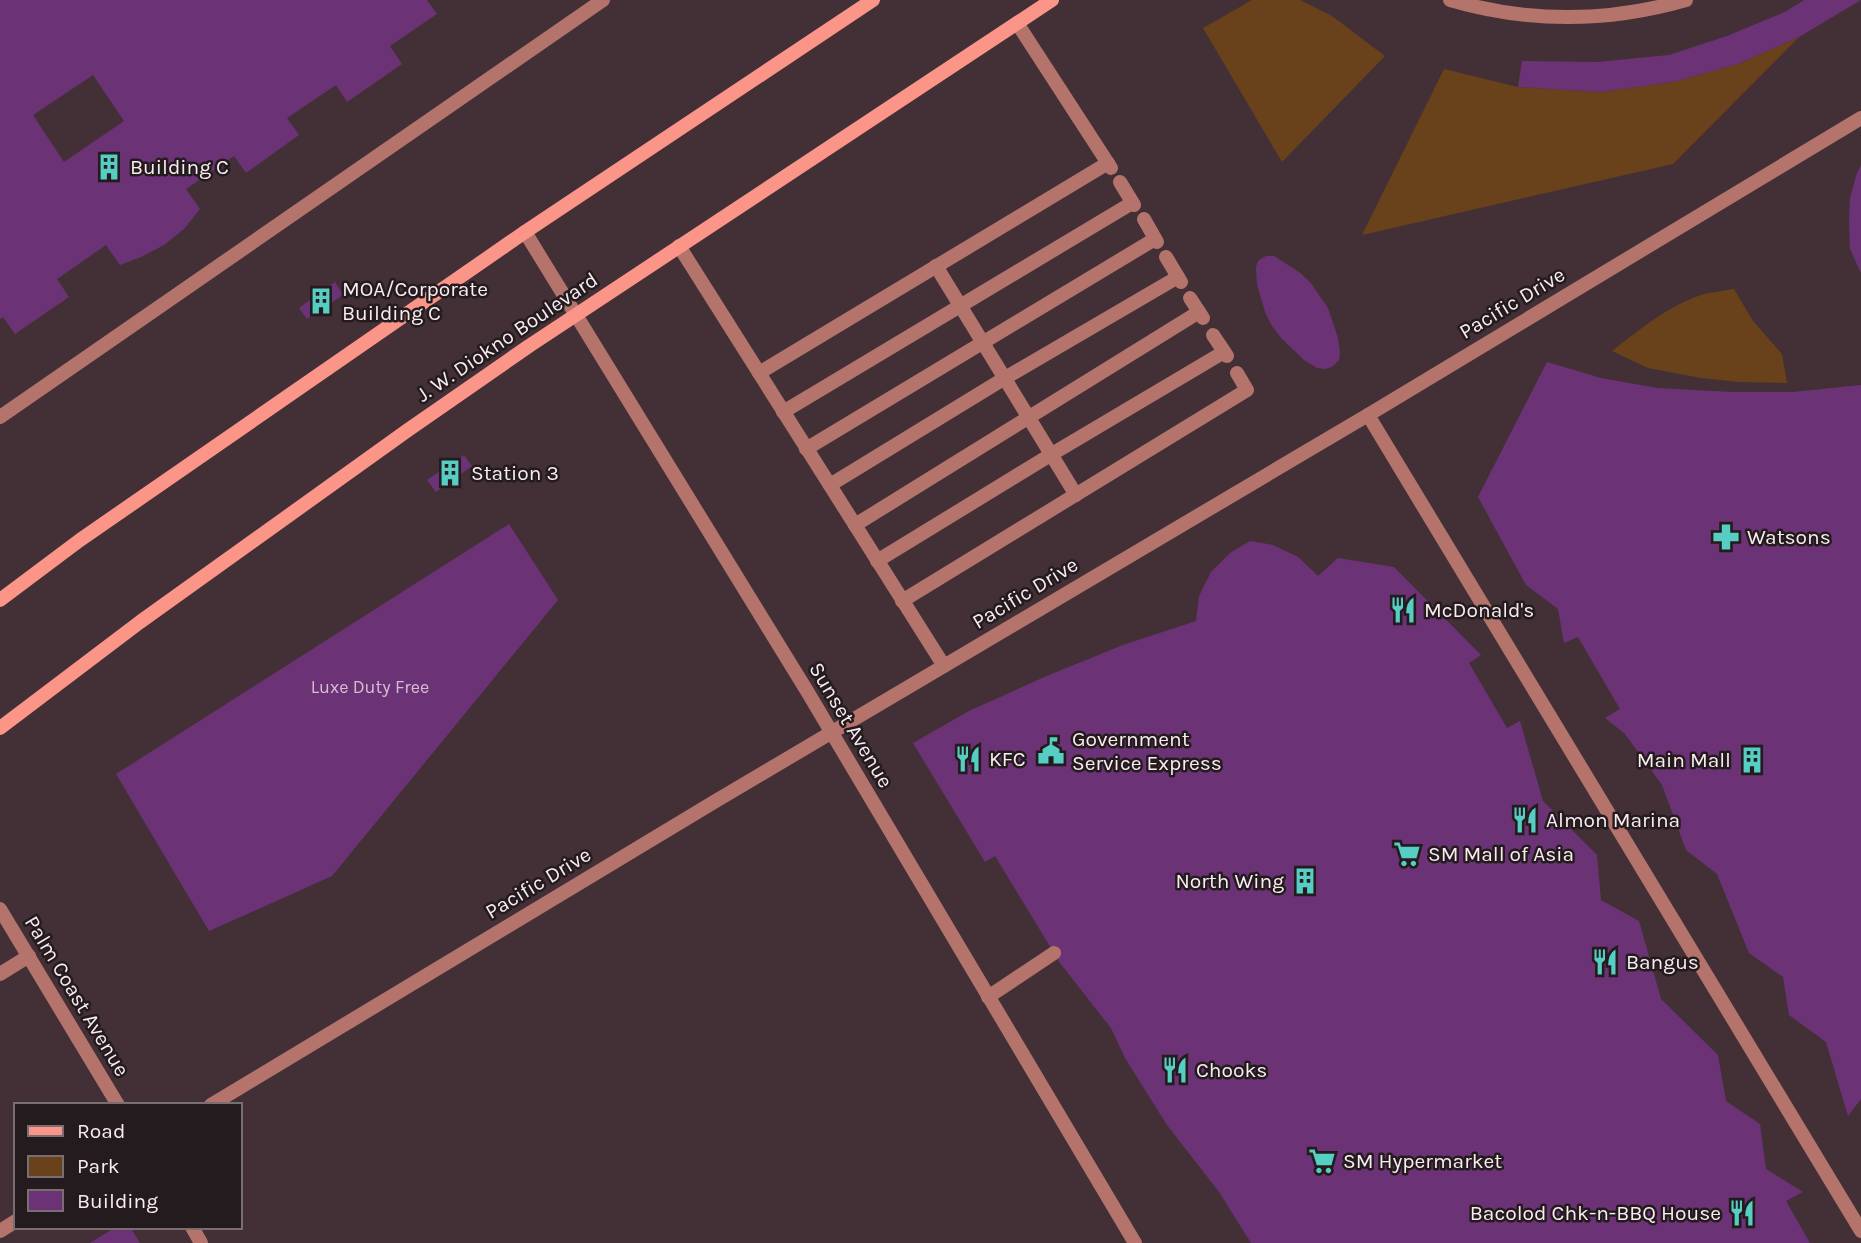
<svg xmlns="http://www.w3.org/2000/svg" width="1861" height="1243" font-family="Karla,sans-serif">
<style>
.green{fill:#69411a}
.building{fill:#6b3376;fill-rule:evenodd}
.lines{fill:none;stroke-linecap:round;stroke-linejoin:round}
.lane{stroke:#b4746c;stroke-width:14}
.street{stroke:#b4746c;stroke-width:14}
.secondary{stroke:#fb9588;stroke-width:14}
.labels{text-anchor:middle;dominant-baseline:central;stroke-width:5;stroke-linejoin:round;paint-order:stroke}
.number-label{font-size:18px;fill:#d6bed2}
.poi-label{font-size:21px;fill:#f9ecf0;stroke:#241b1e;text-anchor:start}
.street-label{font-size:21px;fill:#f9ecf0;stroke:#241b1e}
</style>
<rect width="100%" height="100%" fill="#433037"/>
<g class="green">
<path d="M1252,0h48l32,16 53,40 -103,106 -79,-134z"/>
<path d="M1799,37l-126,127 -311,71 82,-166 74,18 83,5 72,-10 65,-18z"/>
<path d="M1734,289l19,32 29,33 5,29 -48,-1 -38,-4 -53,-10 -36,-17c27,-21 56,-45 89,-56 10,-3 22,-4 33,-6z"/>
</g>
<g class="building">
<path d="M0,0h427l10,14 -47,32 12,18 -55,38 -11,-17 -49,33 12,17 -53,38 -12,-17 -48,33 14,20 -16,20 -20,16 -23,12 -21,8 -14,-20 -49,34 12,18 -54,37 -12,-17 -3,2zM93,75l31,46 -60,41 -31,-47z"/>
<path d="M1804,0h57l-62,37 -61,27 -65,18 -72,10 -83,-5 4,-26 75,1 72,-7 58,-19 58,-24z"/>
<path d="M1861,165v108l-11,-24 -1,-26 1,-25 7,-25z"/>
<path d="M1266,256h8l25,16 11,10 18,26 10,30 2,15 -1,7 -7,7 -8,2 -7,-1 -13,-8 -22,-21 -10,-13 -7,-14 -8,-28 -1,-16 1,-4 2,-4z"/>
<path d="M335,282l8,13 -36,24 -8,-11z"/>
<path d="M1547,362l54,16 56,10 75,4h61l68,-7v714l-13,17 -22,-74 -37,-27 -6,-38 -34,-24 -32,-79 -31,-24 -24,-65 -37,-51 -20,-16 15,-9 -42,-72 -14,6 -6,-34 -32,-24 -48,-88z"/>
<path d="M464,455l8,11 -36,26 -9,-12z"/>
<path d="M509,524l49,76 -226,276 -123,55 -93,-157z"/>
<path d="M1250,541l23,4 25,12 20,19 20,-18 56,9 87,88 -12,8 38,65 13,-7 23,80 54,54 4,45 38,21 22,78 57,56 8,46 34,23 6,45 37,23 -17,9 24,42h-559l-32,-51 -52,-67 -42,-67 -14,-30 -51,-65 -65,-107 -10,6 -72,-119 56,-32 80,-36 74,-30 73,-24 3,-25 12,-24 19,-19z"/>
<path d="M116,1227h14l10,16h-50z"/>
</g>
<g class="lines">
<g class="lane">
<path d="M1450,0c79,23 156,23 236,0"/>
<path d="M1017,23l94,145"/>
<path d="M1120,182l14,23"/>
<path d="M1144,219l13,23"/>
<path d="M679,246l265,420"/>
<path d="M1166,257l15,25"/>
<path d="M936,266l140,229"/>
<path d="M1190,298l13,20"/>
<path d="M1213,335l14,21"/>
<path d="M759,373l349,-210"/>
<path d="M783,412l349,-209"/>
<path d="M0,417l603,-417"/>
<path d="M806,449l349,-210"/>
<path d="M830,485l175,-107 173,-101"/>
<path d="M855,525l344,-213"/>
<path d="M877,561l175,-107 172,-102"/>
<path d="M902,601l345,-211 -10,-17"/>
<path d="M0,974l29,-18"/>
<path d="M988,997l66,-44"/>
</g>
<g class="street">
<path d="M525,232l282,459 328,552"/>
<path d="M1368,415l493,816"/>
<path d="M0,909l118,196"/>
<path d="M211,1105l503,-303 654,-387 493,-297"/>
<path d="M192,1227l9,16"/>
<path d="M0,1231l16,-10"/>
</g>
<g class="secondary">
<path d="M0,600l80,-60 445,-308 348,-232"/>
<path d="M0,728l140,-106 268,-192 121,-84 523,-346"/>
</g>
</g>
<defs>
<g id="building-bare" transform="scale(2.1)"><path d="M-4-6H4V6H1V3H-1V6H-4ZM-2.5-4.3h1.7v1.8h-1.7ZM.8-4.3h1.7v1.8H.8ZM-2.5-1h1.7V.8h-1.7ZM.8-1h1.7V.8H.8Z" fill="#56cec3" stroke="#241b1e" stroke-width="2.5" paint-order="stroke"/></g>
<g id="pharmacy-bare" transform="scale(2.1)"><path d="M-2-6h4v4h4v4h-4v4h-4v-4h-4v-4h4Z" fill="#56cec3" stroke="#241b1e" stroke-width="2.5" paint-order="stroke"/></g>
<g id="restaurant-bare" transform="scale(2.1)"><path d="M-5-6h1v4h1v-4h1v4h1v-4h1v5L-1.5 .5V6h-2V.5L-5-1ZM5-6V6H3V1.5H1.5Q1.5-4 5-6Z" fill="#56cec3" stroke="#241b1e" stroke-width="2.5" paint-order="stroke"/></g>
<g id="civic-bare" transform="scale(2.1)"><path d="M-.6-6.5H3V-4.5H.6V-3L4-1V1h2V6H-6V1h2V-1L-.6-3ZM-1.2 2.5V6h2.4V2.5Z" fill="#56cec3" stroke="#241b1e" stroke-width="2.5" paint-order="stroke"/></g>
<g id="supermarket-bare" transform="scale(2.1)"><path d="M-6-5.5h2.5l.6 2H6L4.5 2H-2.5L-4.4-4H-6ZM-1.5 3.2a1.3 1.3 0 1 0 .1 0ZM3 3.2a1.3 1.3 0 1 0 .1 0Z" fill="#56cec3" stroke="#241b1e" stroke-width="2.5" paint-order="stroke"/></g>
</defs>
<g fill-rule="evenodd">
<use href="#building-bare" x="109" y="167"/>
<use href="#building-bare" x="321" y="301"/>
<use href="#building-bare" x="450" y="473"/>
<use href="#pharmacy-bare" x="1726" y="537"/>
<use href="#restaurant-bare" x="1403" y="610"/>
<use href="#civic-bare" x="1051" y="751"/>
<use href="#restaurant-bare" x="968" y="759"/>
<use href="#building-bare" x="1752" y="760"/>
<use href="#restaurant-bare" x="1525" y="820"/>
<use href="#supermarket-bare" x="1407" y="854"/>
<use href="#building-bare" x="1305" y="881"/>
<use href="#restaurant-bare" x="1605" y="962"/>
<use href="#restaurant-bare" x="1175" y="1070"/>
<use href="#supermarket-bare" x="1322" y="1161"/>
<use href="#restaurant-bare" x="1742" y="1213"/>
</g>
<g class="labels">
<g class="number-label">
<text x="370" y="687">Luxe Duty Free</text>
</g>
<g class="poi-label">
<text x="130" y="167">Building C</text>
<text x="342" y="289">MOA/Corporate<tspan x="342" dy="24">Building C</tspan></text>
<text x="471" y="473">Station 3</text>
<text x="1747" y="537">Watsons</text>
<text x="1424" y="610">McDonald's</text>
<text x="1072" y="739">Government<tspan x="1072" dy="24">Service Express</tspan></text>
<text x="989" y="759">KFC</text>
<text x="1731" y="760" text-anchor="end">Main Mall</text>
<text x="1546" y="820">Almon Marina</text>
<text x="1428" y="854">SM Mall of Asia</text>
<text x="1284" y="881" text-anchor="end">North Wing</text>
<text x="1626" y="962">Bangus</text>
<text x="1196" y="1070">Chooks</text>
<text x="1343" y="1161">SM Hypermarket</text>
<text x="1721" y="1213" text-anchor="end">Bacolod Chk-n-BBQ House</text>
</g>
<g class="street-label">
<text transform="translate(1512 303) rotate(-31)">Pacific Drive</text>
<text transform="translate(507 337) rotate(-34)">J. W. Diokno Boulevard</text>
<text transform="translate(1025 593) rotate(-31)">Pacific Drive</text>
<text transform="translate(851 725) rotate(59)">Sunset Avenue</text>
<text transform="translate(538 883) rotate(-31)">Pacific Drive</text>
<text transform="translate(77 996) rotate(59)">Palm Coast Avenue</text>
</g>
</g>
<rect x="14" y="1103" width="228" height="126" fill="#241b1e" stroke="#796f72" stroke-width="2"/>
<rect x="28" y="1126" width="35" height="10" fill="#fb9588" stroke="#796f72" stroke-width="2"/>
<text x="77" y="1138" font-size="21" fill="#f9ecf0">Road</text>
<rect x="28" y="1156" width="35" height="21" fill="#69411a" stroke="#796f72" stroke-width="2"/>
<text x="77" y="1173" font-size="21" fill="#f9ecf0">Park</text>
<rect x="28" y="1190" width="35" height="21" fill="#6b3376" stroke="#796f72" stroke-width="2"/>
<text x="77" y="1208" font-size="21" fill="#f9ecf0">Building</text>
</svg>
